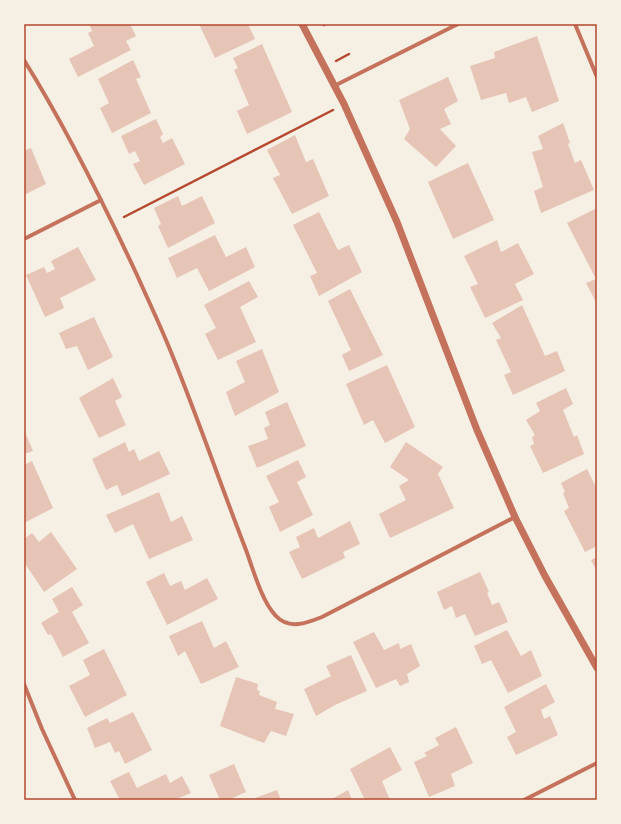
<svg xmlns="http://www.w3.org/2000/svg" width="621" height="824" font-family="Mulish,sans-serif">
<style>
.building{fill:#e6c5b7}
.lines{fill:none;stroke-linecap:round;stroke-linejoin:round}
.path{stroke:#b5482f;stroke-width:2.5}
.minor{stroke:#c5725c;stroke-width:4}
.tertiary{stroke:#c5725c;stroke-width:7}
.neatline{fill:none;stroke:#b5482f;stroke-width:1.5}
</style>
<rect width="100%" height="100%" fill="#f6efe4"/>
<g class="building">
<path d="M89,24h41l6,12 -10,5 5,9 -53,27 -9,-18 25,-13 -6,-13 4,-2z"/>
<path d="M199,24h49l7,15 -40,19z"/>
<path d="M537,36l22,65 -27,11 -6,-15 -17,6 -3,-10 -25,7 -11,-34 25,-8 -1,-6z"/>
<path d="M262,44l30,68 -45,22 -10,-23 12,-6 -15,-35 4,-2 -5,-10z"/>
<path d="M133,60l8,17 -5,2 15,34 -39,20 -12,-25 9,-5 -11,-24z"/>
<path d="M448,77l10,24 -14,8 7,15 -11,5 16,17 -20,21 -32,-28 6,-10 -11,-29z"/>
<path d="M156,119l7,15 -3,3 3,6 9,-5 13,26 -41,21 -11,-21 7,-3 -5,-10 -6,3 -8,-18z"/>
<path d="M563,123l7,20 -2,1 7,19 6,-3 13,30 -53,23 -7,-22 9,-4 -11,-35 11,-3 -5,-13z"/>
<path d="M295,135l11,27 7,-3 16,37 -37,18 -19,-36 7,-3 -13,-25z"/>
<path d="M31,148l15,36 -22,11v-44z"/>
<path d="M468,163l26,57 -41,19 -25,-57z"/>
<path d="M178,196l4,10 20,-10 13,27 -47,25 -10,-22 3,-2 -7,-16z"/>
<path d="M597,208v96l-11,-21 10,-4 -29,-56z"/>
<path d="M319,212l19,38 11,-5 13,27 -43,24 -9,-20 7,-3 -24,-48z"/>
<path d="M215,235l11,22 20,-10 9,20 -46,24 -12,-23 -20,10 -9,-20z"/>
<path d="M497,240l4,12 17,-9 16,31 -19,10 8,16 -38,18 -15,-31 8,-3 -14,-28z"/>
<path d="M78,247l18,33 -36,18 4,10 -19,9 -19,-42 18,-8 3,6 8,-4 -4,-8z"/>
<path d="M249,281l9,16 -18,10 16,35 -38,18 -13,-26 11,-6 -12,-23z"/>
<path d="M350,289l33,66 -34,16 -7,-16 9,-5 -23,-49z"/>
<path d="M522,305l23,51 12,-5 8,20 -52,24 -9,-20 7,-3 -15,-32 5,-2 -9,-15z"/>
<path d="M94,317l19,40 -25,13 -11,-24 -11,3 -7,-16z"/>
<path d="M262,349l17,43 -44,24 -9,-24 19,-10 -9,-21z"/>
<path d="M387,365l28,62 -30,16 -12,-23 -9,5 -18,-41z"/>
<path d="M113,378l9,19 -7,4 11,24 -27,13 -20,-40z"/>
<path d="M566,388l7,16 -10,6 11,27 3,-2 7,19 -41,19 -13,-27 4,-2 -2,-7 3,-2 -9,-15 14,-9 -4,-8z"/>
<path d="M287,402l19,44 -49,22 -9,-22 20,-7 -4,-11 6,-3 -5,-13z"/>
<path d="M24,430l9,21 -9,3z"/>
<path d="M125,442l4,10 5,-3 5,12 20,-10 11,23 -48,22 -5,-11 -11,5 -14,-31z"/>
<path d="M406,442l37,25 -5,7 16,34 -64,30 -11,-24 27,-14 -7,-14 10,-6 -19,-13z"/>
<path d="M298,460l8,17 -9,5 16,33 -33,17 -11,-25 10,-5 -13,-26z"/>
<path d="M32,461l21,47 -29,15v-58z"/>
<path d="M587,469l10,20v57l-12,6 -21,-41 5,-3 -6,-15 2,-1 -4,-9z"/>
<path d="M159,492l12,30 11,-6 11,24 -44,19 -16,-35 -18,9 -9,-18z"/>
<path d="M350,521l10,23 -17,8 2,6 -43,21 -13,-27 11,-5 -4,-10 18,-9 4,10z"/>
<path d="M51,532l26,37 -33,23 -20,-30v-23l8,-6 7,9z"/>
<path d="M597,557v15l-6,-12z"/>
<path d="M480,572l9,20 -2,1 5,12 7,-3 9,20 -33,14 -10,-22 -9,4 -4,-12 -8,4 -7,-18z"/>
<path d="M164,573l6,13 11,-5 4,9 22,-12 11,21 -51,26 -21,-43z"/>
<path d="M72,587l11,18 -11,7 17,31 -26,14 -12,-23 -3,1 -7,-12 18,-11 -7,-13z"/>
<path d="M202,621l12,27 12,-7 13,26 -38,17 -16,-33 -7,5 -9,-20z"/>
<path d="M507,630l14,26 10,-6 11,26 -34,17 -17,-33 -9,4 -8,-18z"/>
<path d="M374,632l10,18 15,-7 1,6 11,-5 9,22 -13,8 2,8 -9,4 -4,-7 -20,9 -23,-46z"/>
<path d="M104,649l23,46 -42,22 -16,-31 21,-11 -7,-15z"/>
<path d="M351,655l16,36 -32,14 -19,11 -12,-27 27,-13 -5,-10z"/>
<path d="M236,677l22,7 -1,6 3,1 -1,4 18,7 -2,7 19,5 -8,22 -15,-5 -7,12 -44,-17z"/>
<path d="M546,684l9,18 -14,8 3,9 6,-3 8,19 -42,20 -9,-18 9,-5 -12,-25z"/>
<path d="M133,712l19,38 -27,14 -6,-13 -4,2 -5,-11 -15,6 -8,-20 20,-10 3,5z"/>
<path d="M456,727l17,36 -22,11 4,12 -26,11 -15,-35 13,-6 -3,-3 15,-8 -4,-7z"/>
<path d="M390,747l12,23 -20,11 8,19h-25l-15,-31z"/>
<path d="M234,764l12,28 -18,8h-8l-11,-25z"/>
<path d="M129,772l8,16 29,-14 4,9 12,-7 9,17 -17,7h-54l-10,-19z"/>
<path d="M277,790l4,10h-25l-1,-2z"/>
<path d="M348,790l4,10h-22z"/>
</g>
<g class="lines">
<g class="path">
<path d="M324,25l1,-1"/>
<path d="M336,61l13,-7"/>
<path d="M124,217l209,-107"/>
</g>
<g class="minor">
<path d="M575,24l22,53"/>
<path d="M24,60c43,69 79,142 113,215 12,27 25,54 36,82 26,64 48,129 73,193 7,19 16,52 30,66 13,14 31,7 46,1l193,-100"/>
<path d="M334,86l124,-62"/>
<path d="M24,239l77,-39"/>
<path d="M24,684l18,45 33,71"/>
<path d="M524,800l73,-37"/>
</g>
<path class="tertiary" d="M302,24l42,80 53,118 80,208 38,87 30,59 52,92"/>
</g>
<rect width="621" height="824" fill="none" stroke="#f6efe4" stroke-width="50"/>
<rect x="25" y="25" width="571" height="774" class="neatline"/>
</svg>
